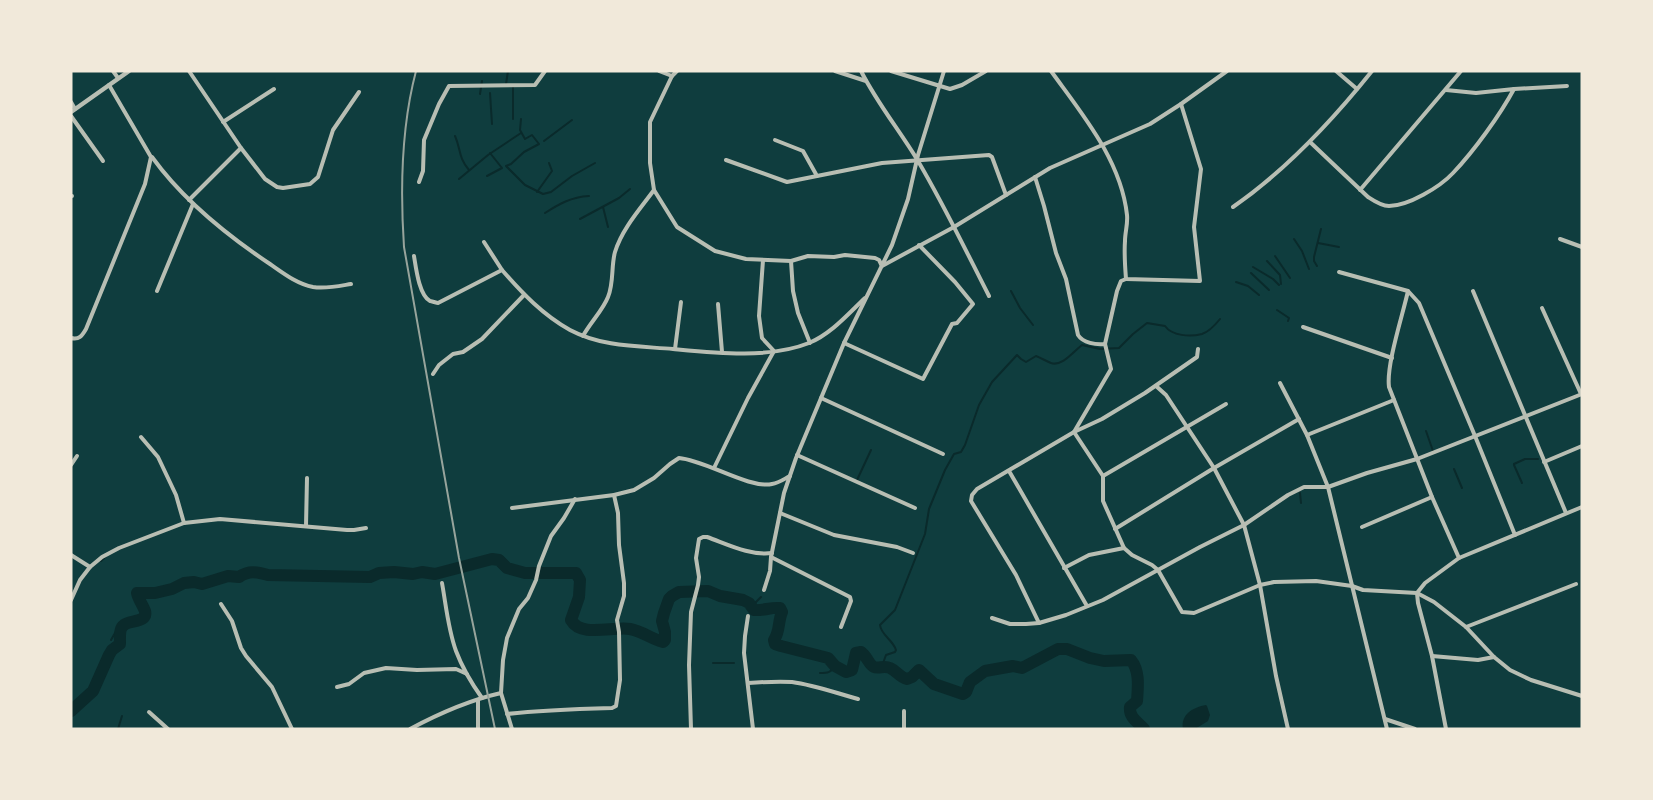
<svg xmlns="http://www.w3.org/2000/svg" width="1653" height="800" font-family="'PT Sans',sans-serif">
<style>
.water{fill:#0a2a2b}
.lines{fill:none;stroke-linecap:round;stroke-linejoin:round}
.stream{stroke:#0a2a2b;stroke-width:2}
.river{stroke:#0a2a2b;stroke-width:12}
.minor{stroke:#b8beb3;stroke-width:4}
.tertiary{stroke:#b8beb3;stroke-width:4.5}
.rail{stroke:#97a49c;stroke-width:2}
</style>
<rect width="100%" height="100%" fill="#0f3d3e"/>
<path class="water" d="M1206,705l1,1 3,9 -2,6 -13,8h-12c-3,-14 10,-22 23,-24z"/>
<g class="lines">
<g class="stream">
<path d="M506,84l2,-13"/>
<path d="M490,93l2,31"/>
<path d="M480,94l2,-13"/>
<path d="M513,119v-32"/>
<path d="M521,119l-1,11 5,9 7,-4 7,9 -15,8 -13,12 -5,2 19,19 18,9 8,-2 21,-16 23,-13"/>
<path d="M455,136c6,13 3,21 14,34"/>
<path d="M544,141l28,-21"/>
<path d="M487,176l15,-8 -12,-15"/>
<path d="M459,179l29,-24 33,-22"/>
<path d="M537,192l15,-21 -3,-8"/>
<path d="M603,207l5,20"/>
<path d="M545,213c14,-9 26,-16 44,-17"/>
<path d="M580,219l39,-21 11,-9"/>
<path d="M1294,239l8,12 7,18"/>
<path d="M1318,243l21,4"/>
<path d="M1275,256l15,22"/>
<path d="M1267,261l13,14 1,9"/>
<path d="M1317,266l-3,-5v-4l7,-28"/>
<path d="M1253,267l20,12 6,6"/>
<path d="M1251,273l18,17"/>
<path d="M1236,282l12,4 11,9"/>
<path d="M1011,291l9,17 13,17"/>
<path d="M1277,310l12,8 -1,3"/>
<path d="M1426,431l7,20"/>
<path d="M1514,464l11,-5h13"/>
<path d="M1514,465l8,18"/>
<path d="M1454,469l8,19"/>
<path d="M857,480l14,-30"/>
<path d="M1300,493l1,10"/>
<path d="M101,561l5,-5"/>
<path d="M751,607l10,-10"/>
<path d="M111,640l8,-14h3"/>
<path d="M713,663h21"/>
<path d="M882,666l4,-11 9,-3 1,-2c-3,-10 -15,-15 -16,-25l15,-15 30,-76 4,-25 16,-39 9,-16 7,-2 4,-7 14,-40 13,-23 25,-27 4,4 5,3 10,-6c5,2 10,5 15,7 11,4 23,-12 31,-18l18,4 19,-1 14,-14 14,-11 18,3c7,10 25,11 37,8 6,-2 14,-10 18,-15"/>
<path d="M820,673c7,0 11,0 15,-7"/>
<path d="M118,729l4,-13"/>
</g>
<path class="river" d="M71,711l22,-20 16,-36 3,-5 8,-6c0,-6 -1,-16 4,-19 5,-5 24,-2 21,-14 -2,-6 -7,-12 -8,-18h18l17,-4 12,-6 10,-1 8,2 26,-8 11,1c10,-7 18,-5 29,-2l102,2 9,-4 15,-1 19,2 9,-2 13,2 57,-15 7,1 8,8 18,5h51l4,7 -1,17 -8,23c10,18 42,6 59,9 12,2 21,10 33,13l2,-2v-8l-3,-11 2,-8 5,-14 3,-3 7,-4 29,-1 12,5 23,4 6,3 5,7c9,1 17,-3 26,-2l2,4c-4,9 -2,20 -8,28l1,4 6,2 47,12 7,8 11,6 6,-2 4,-17 5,-1c6,4 8,13 13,15 5,2 10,-2 16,1 7,3 9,9 17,11l5,-2 7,-7 15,14 29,10 3,-2 4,-10 15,-11 28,-5 9,2 36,-19h9l23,9 14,3 27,-1c9,11 7,27 6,41l-7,6c-1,11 8,15 14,22"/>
<g class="minor">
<path d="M113,71l5,7"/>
<path d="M659,71l13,5"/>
<path d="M677,71l-5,5 -22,46v41l4,27 23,37 38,24 31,8 45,2 17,-5 26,1 11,-2 30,3 4,2 3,6 72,-39 96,-59 100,-44 31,-20 46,-33"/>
<path d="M835,71l31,10"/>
<path d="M861,71c16,32 39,60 57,90 26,44 48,90 71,135"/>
<path d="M891,71l59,18 12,-4 24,-14"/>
<path d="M1051,71c31,43 70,89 76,144 1,9 -2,17 -2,26 -1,13 0,25 1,38l74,2 -6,-54 7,-58 -20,-65"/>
<path d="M1336,71l21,18"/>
<path d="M1514,89l53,-3"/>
<path d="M71,102l4,7"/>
<path d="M71,116l32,45"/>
<path d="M223,122l51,-33"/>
<path d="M775,140l28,11 14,25"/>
<path d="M1310,142l58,55c6,4 13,9 21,9 19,0 51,-19 64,-33 21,-22 47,-58 61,-84l-38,4 -30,-3"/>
<path d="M241,148l24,31 12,8 6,1 27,-4 8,-7 15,-47 26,-38"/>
<path d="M152,157c31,43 73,77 118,107 13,9 27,20 43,23 13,2 26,-1 38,-3"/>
<path d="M726,160l61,22 95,-19 107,-8 3,2 14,38"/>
<path d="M1035,177l9,29 12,47 10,26 12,56c5,8 18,10 27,9l12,-53 4,-10 5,-2"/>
<path d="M419,182l4,-11 1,-31 15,-36 10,-18 86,-1 10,-14"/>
<path d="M1360,190l101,-119"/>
<path d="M71,196h1"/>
<path d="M189,200l52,-52 -52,-77"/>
<path d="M1233,207c52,-36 99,-86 139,-136"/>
<path d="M1560,239l22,8"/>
<path d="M484,242l18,28"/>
<path d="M414,256c2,12 5,39 16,45 1,0 7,2 8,2l64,-33c20,23 41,45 68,60 32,17 68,16 103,19 42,4 96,10 136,-6 22,-9 39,-29 56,-45"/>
<path d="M791,261l2,30 5,22 12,30"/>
<path d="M1339,272l69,19"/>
<path d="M157,291l36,-87"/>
<path d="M1473,291l93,222"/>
<path d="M718,304l4,48"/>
<path d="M1542,308l39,86"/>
<path d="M1303,327l89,31"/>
<path d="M583,336c7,-13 20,-26 25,-39 6,-14 3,-31 7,-45 7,-23 25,-43 39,-62"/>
<path d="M71,338c8,2 11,-2 15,-9l59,-145 6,-27 -42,-72"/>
<path d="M844,343l79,36 29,-55 5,-1 16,-19 -18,-22 -36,-37"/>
<path d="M1105,344l6,25 -37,63 29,44v25l21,47 8,7 20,10 6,5 24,42 12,1 66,-28 14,-3 42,-1 36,5 11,4 54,3 17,9 32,25 28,30 16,13 21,10 51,16"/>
<path d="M675,349l6,-47"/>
<path d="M433,374l6,-9 14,-11 10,-2 19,-13 42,-44"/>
<path d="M1280,383l27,52 21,52 59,242"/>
<path d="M1156,386l10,9 48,73 30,57 16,60 16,91 12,53"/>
<path d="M821,398l122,56"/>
<path d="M1307,435l87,-35"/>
<path d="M141,437l17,20 18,38 8,28"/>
<path d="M797,455l118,53"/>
<path d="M1544,462l38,-16"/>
<path d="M71,465l6,-9"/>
<path d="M714,468l34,-70 26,-47 -12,-13 -3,-22 4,-56"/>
<path d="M1009,471l78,135"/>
<path d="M1103,476l123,-72"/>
<path d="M512,508l102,-13 20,-5 20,-12 16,-14 9,-6c26,2 70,31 93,26 7,-1 12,-5 18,-8"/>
<path d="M780,513l54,22 63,12 16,6"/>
<path d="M306,526l1,-48"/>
<path d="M1362,527l70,-30"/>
<path d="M1115,529l99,-61 85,-49"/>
<path d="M71,555l19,12"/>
<path d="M1459,558l-27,-61 -43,-110c-3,-22 14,-73 19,-96l11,12 56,133 40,99"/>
<path d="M1064,568l25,-13 35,-7"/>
<path d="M442,583c4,22 6,46 14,68 6,16 16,33 26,47"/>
<path d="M764,590l6,-19 1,-14"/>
<path d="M71,600l9,-20 10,-13 12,-10 17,-9 65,-25 36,-4 127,11h7l12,-2"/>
<path d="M221,604l11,17 9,27 5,8 26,31 20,42"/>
<path d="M748,616l-3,20 -1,17 9,76"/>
<path d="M992,618l18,6h16l13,-1 27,-8 37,-15 97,-53 44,-22 44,-30 16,-8h24l39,-14 50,-14 165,-65"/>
<path d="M1039,623l-23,-48 -45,-74 1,-6 5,-6 97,-57 28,-13 43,-26 52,-36 1,-8"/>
<path d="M841,627l10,-26 -1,-4 -79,-40 13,-64 12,-35 48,-115 48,-98 16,-46 10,-44 26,-84"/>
<path d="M1466,627l110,-43"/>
<path d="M1432,656l46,4 16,-3"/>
<path d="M748,683c14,-1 29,-2 44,-1 22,3 44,11 66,17"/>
<path d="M337,687l12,-3 15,-11 22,-5 31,2 39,-1 11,5"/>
<path d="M478,700v29"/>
<path d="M149,712l19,17"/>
<path d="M507,714c35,-4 70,-5 105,-6l4,-2 4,-26 -1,-48 -2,-12 7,-24v-13l-5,-38 -1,-32 -4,-18"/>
<path d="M1385,719l30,10"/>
<path d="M410,729c28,-15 60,-29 91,-36"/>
<path d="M512,729l-11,-36 2,-33 4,-22 12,-29 9,-11 8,-18 3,-14 12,-30 13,-18 11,-19"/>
<path d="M691,729l-2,-64 2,-53 7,-27 1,-8 -3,-19 3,-19 4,-2h4c20,7 43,19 65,16"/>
<path d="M904,729v-18"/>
<path d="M1446,729l-14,-73 -14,-53 -1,-10 8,-10 34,-25 123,-51"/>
</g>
<path class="tertiary" d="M71,112l58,-41"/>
<path class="rail" d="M416,71c-15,57 -16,117 -12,176l55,311 36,171"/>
</g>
<rect width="1653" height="800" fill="none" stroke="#f1e9da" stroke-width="145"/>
</svg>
